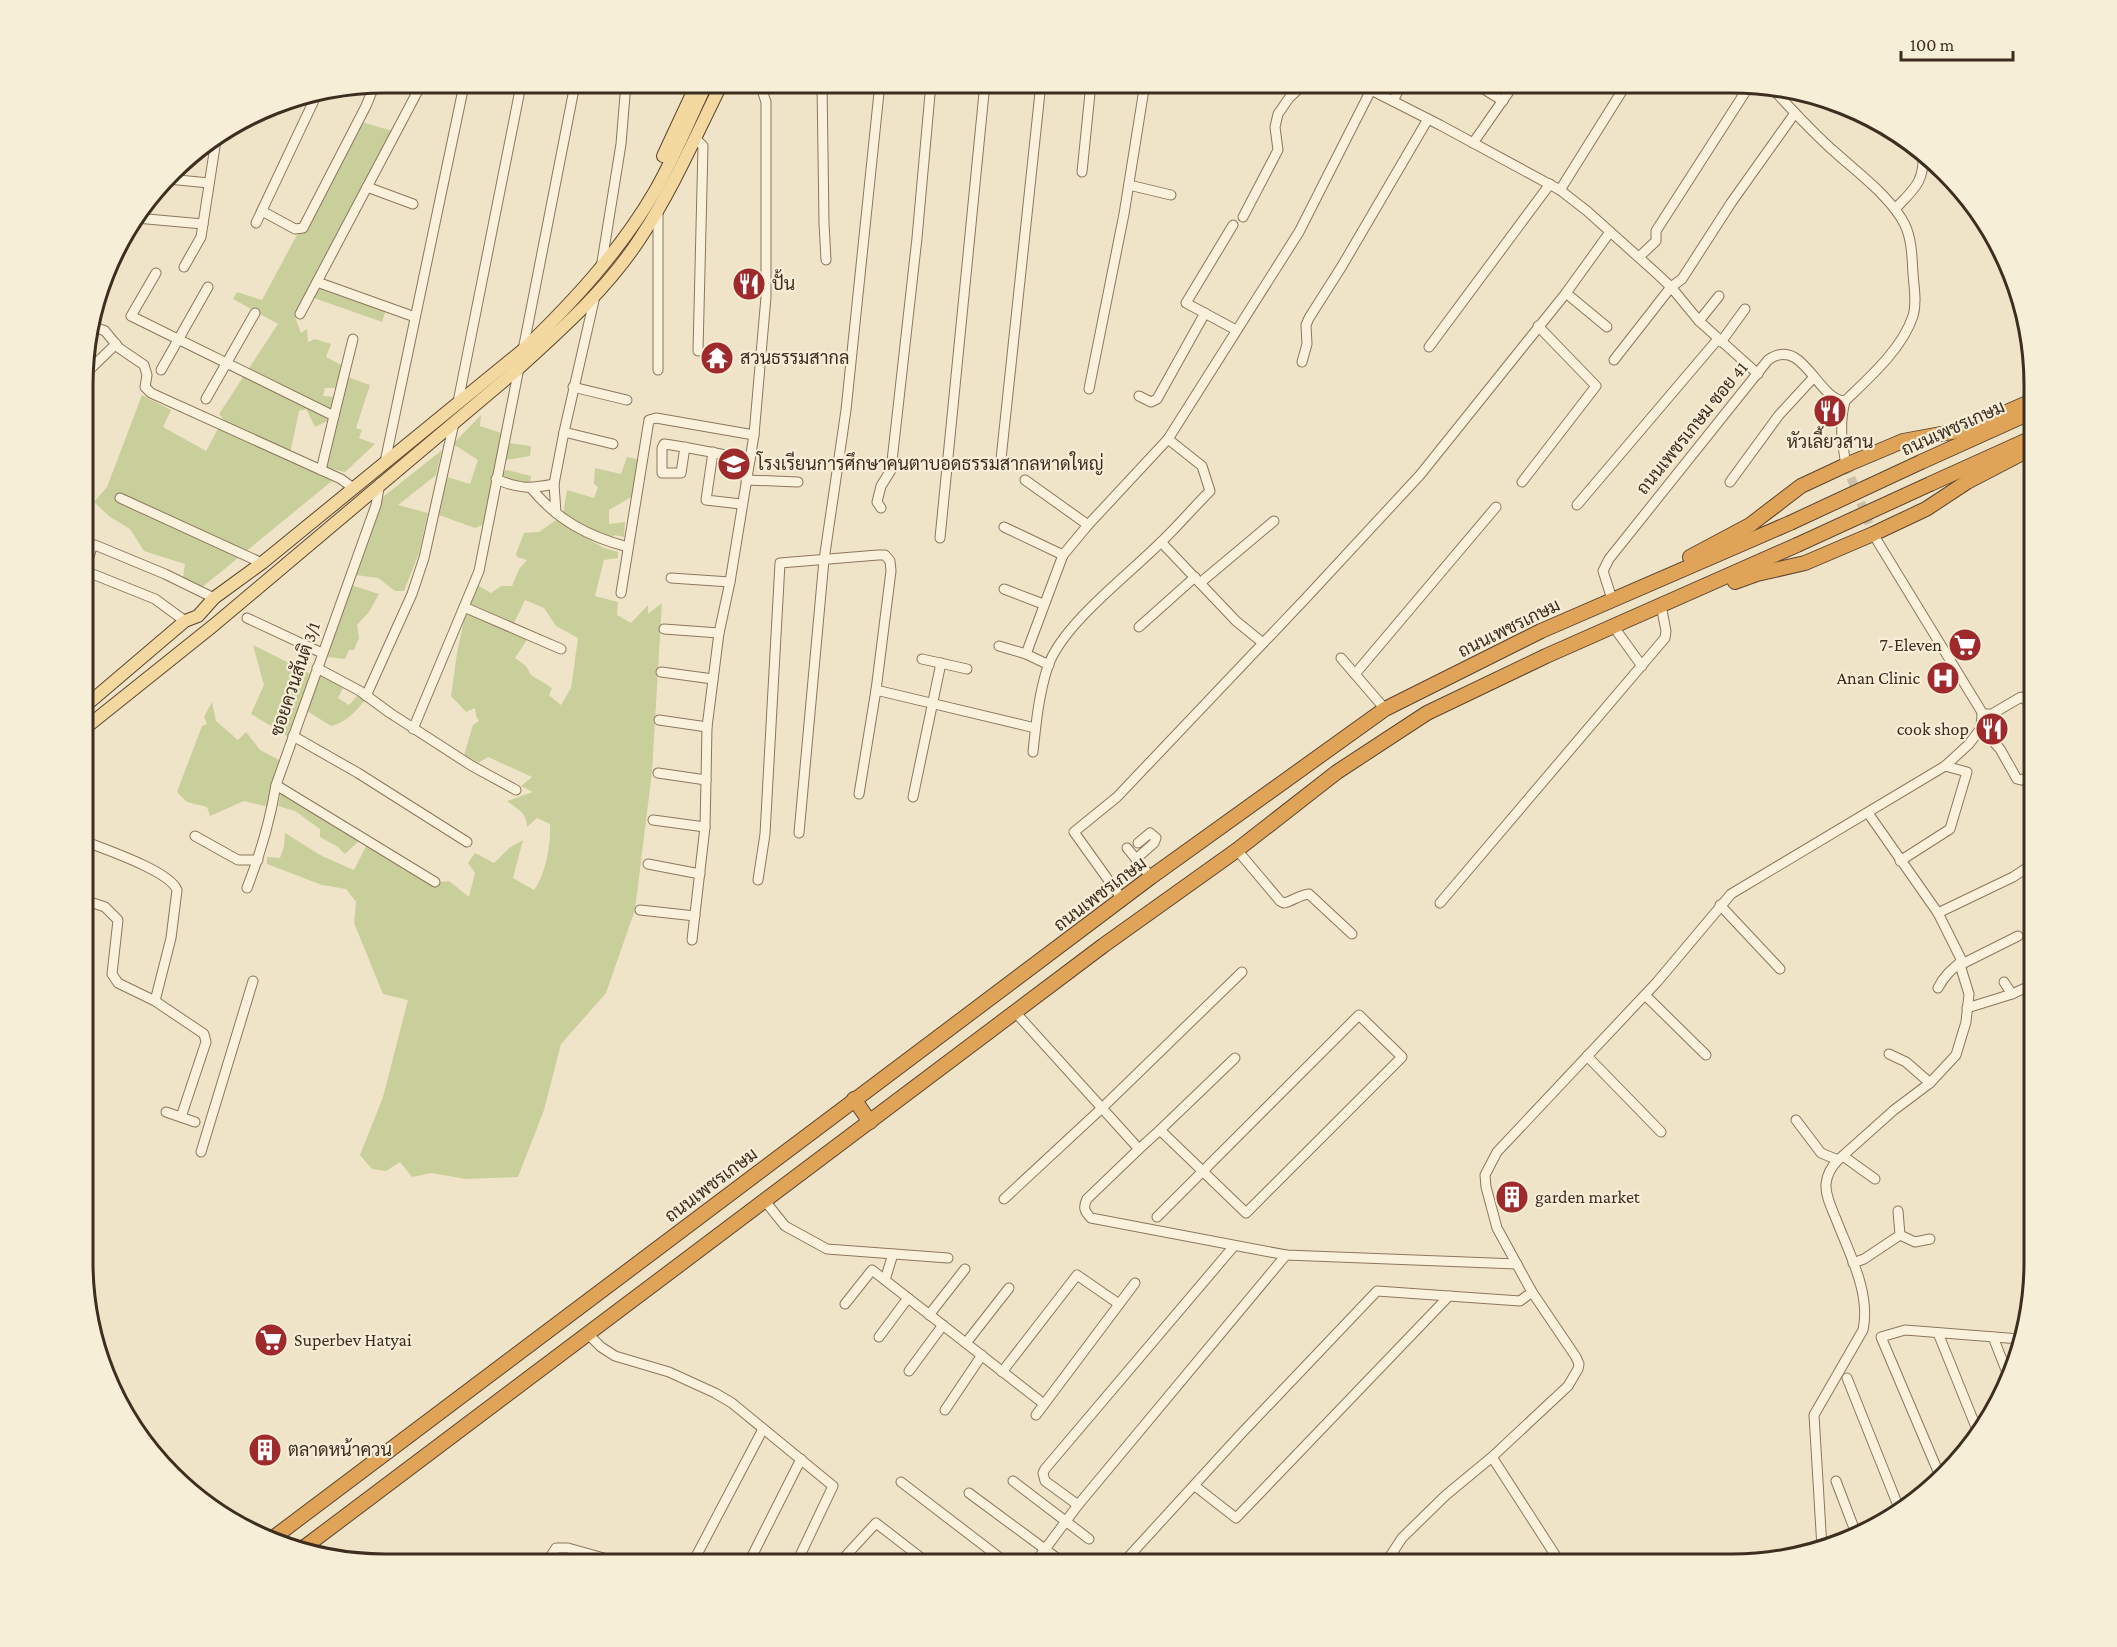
<svg xmlns="http://www.w3.org/2000/svg" width="2117" height="1647" font-family="'Crimson Pro',Sarabun,serif">
<style>
.green{fill:#c9cf9b}
.lines{fill:none;stroke-linecap:round;stroke-linejoin:round}
.minor-tunnel{stroke:#ccc0a6;stroke-width:9;stroke-dasharray:9 4.5;stroke-linecap:butt}
.minor-casing{stroke:#8d765c;stroke-width:11}
.major-casing{stroke:#5b4430;stroke-width:14}
.highway-casing{stroke:#5b4430;stroke-width:16}
.minor{stroke:#faf1dc;stroke-width:9}
.major{stroke:#f3d9a0;stroke-width:12}
.highway{stroke:#e0a458;stroke-width:14}
.highway-bridge-casing{stroke:#5b4430;stroke-width:16;stroke-linecap:butt}
.highway-bridge{stroke:#e0a458;stroke-width:14}
.labels{text-anchor:middle;dominant-baseline:central;stroke-width:4.5;stroke-linejoin:round;paint-order:stroke}
.poi-label{font-size:18px;fill:#3d2e20;stroke:#f7eed8;text-anchor:start}
.street-label{font-size:18px;fill:#3d2e20;stroke:#f7eed8}
.rim{fill:none;stroke:#3d2e20;stroke-width:3}
</style>
<rect width="100%" height="100%" fill="#f0e4c8"/>
<g class="green">
<path d="M361,122l32,9 -98,186 6,16 6,-4 1,13 7,-3 16,5 -5,13 17,9 -6,22h-12l-2,8 13,1 -6,23 -15,7 -9,-18 -7,2 -9,43 -62,-29 -9,-11 59,-90 -45,-25 4,-7 25,8 88,-164z"/>
<path d="M323,280l56,19 -2,4 10,4 -5,15 -68,-24z"/>
<path d="M345,376l25,9 -14,43 6,2 -3,8 16,6 -30,28 -26,-6z"/>
<path d="M142,395l29,15 -8,17 43,24 13,-24 113,54 -132,108 -18,-5 3,-20 -41,-13 -14,-22 -20,-12 -16,-15 13,-15z"/>
<path d="M481,415l-1,11 21,7 -16,91 -10,4 -36,-13 8,-38 23,7 8,-24 -25,-16z"/>
<path d="M509,443l22,3 -1,10 -24,4z"/>
<path d="M442,450l-6,25 -38,30 30,8 -9,40 -15,38h-9l-17,-13 -22,-3 27,-78z"/>
<path d="M627,457l9,2 5,6 -10,32 -22,13v14l16,-2 -1,15 -10,-2 -2,5 -8,-1v-5l-42,-14 5,-30 27,8 4,-11 -4,-3 1,-16 26,6z"/>
<path d="M507,470l24,6 -1,8 -22,-3 -7,-8z"/>
<path d="M556,520l48,28 14,4v6l-14,2 -9,36 23,6 -1,13 14,8 17,-18v9l14,-11 -10,169 -17,138 -29,83 -45,51 -17,66 -26,67 -52,2 -35,-6 -19,4 -12,-15 -14,9 -14,-2 -12,-14 23,-58 25,-97 -25,-6 -29,-71 2,-21 -10,-13 -24,-4 -55,-21v-7l13,1 4,-12 1,-13 37,23 32,14 13,-26 62,39 20,-2 20,16 6,-24 -7,-10 7,-10 19,10 15,-15 14,-8 -10,38 21,12c12,-16 17,-47 16,-66l-13,-6 -10,9c0,-14 -9,-18 -20,-26l26,-9 -12,-6 11,-9 -44,-20 -10,6 -14,-8 9,-30 6,-4 -3,-5 -1,-8 -9,4 -15,-16 6,-43 9,-43 61,30 -12,18 11,8 5,9 21,13 -3,7 12,10 10,-17 7,-50 -22,-12 -12,-18 -19,-8 -11,23 -45,-20 8,-18 14,8 10,-7h11l7,-17 8,-9 -10,-3 -1,-3 8,-21 15,-1z"/>
<path d="M351,585l28,9 -10,18 -12,13 2,13 -5,12h-5l-4,9 -18,-2 5,-24z"/>
<path d="M253,645l62,31 -23,63 -41,-25 13,-29z"/>
<path d="M320,674l23,14 -5,10 11,7 8,-9 8,4c-10,12 -18,22 -34,26l-24,-15z"/>
<path d="M212,702l4,19 22,19 8,-8 14,18 25,13 -12,45 -29,-7 -34,15 -3,-9 -20,-5 -10,-10 25,-66 5,-2 -3,-7z"/>
<path d="M282,788l38,25 26,21 7,-1 10,4 -18,17 -7,-7 -18,-10v-8l-25,-18 -17,-5z"/>
</g>
<g class="lines">
<path class="minor-tunnel" d="M1846,465l27,69"/>
<g class="minor-casing">
<g id="minor">
<path d="M411,83l121,3 70,-3"/>
<path d="M822,83l2,140 2,37"/>
<path d="M1350,83l21,7 69,35 120,65 27,21 68,61 16,15 28,34 59,53"/>
<path d="M1474,83l29,18"/>
<path d="M1772,88c20,22 41,45 64,65 22,20 56,45 69,72 7,15 7,33 8,49 1,13 4,29 0,42 -11,33 -43,61 -68,85"/>
<path d="M1393,101l9,-18"/>
<path d="M1473,143l42,-60"/>
<path d="M1082,172l9,-89"/>
<path d="M168,179l41,4"/>
<path d="M1129,185l42,10"/>
<path d="M367,187l46,17"/>
<path d="M1560,190l67,-107"/>
<path d="M658,209v161"/>
<path d="M1895,209c19,-20 30,-27 28,-57"/>
<path d="M262,211l33,18 8,-1 63,-122 9,-22"/>
<path d="M1243,217l35,-67 -3,-23 3,-13 11,-16 16,-15"/>
<path d="M136,218l67,6"/>
<path d="M256,223l61,-129"/>
<path d="M1233,225l-47,78 50,27"/>
<path d="M1639,257l17,-16v-10l95,-148"/>
<path d="M184,267l17,-30 15,-97"/>
<path d="M601,268l20,-124 5,-61"/>
<path d="M156,273l-25,43 203,100 -13,54"/>
<path d="M317,282l98,35"/>
<path d="M1566,293l41,34"/>
<path d="M300,314l122,-231"/>
<path d="M1699,321l20,-25"/>
<path d="M92,326l13,5 14,17 25,17 3,10 -2,12 6,6 190,86 12,9"/>
<path d="M1721,342l24,-33"/>
<path d="M1429,347l121,-163"/>
<path d="M523,350l52,-266"/>
<path d="M698,351l5,-205 -5,-5"/>
<path d="M1614,360l57,-73 11,-8 49,-76 64,-90"/>
<path d="M1302,362l5,-18 -1,-19 3,-7 33,-52 86,-147"/>
<path d="M161,370l47,-83"/>
<path d="M85,374l31,-30"/>
<path d="M573,387l54,13"/>
<path d="M1089,389l35,-175 21,-131"/>
<path d="M1139,396l12,6 6,-3 48,-86"/>
<path d="M206,399l49,-86"/>
<path d="M1845,401c-6,23 -3,41 1,64"/>
<path d="M458,402l63,-317"/>
<path d="M334,416l19,-77"/>
<path d="M564,432l49,12"/>
<path d="M685,447l-4,26h-19v-25l2,-4c29,4 57,10 86,16"/>
<path d="M713,452l-7,48 35,4"/>
<path d="M1001,459l40,-376"/>
<path d="M385,462l79,-377"/>
<path d="M496,479c23,10 34,10 58,5"/>
<path d="M746,480l52,2"/>
<path d="M1025,480l63,45"/>
<path d="M1522,482l74,-96 -58,-60"/>
<path d="M1730,482l49,-67 35,-38"/>
<path d="M531,488c26,32 58,49 97,59"/>
<path d="M120,498l142,65"/>
<path d="M1577,505l141,-166"/>
<path d="M881,508l-4,-6 4,-16 10,-16 26,-232 14,-155"/>
<path d="M556,513l-2,-29 10,-52 31,-136"/>
<path d="M1004,527l59,28"/>
<path d="M1873,534l110,180h9l29,-17 13,8"/>
<path d="M940,538l45,-455"/>
<path d="M1161,542l75,79 27,22"/>
<path d="M671,578l59,4"/>
<path d="M1200,583l74,-62"/>
<path d="M1004,589l39,15"/>
<path d="M621,593l28,-173 7,-2 98,17"/>
<path d="M1612,599l-9,-28 6,-12 159,-199c35,-25 49,40 77,41"/>
<path d="M464,607l97,42"/>
<path d="M247,618l75,35"/>
<path d="M185,621l-30,-22 -65,-26 -4,-7 6,-19 3,-2 70,29 49,24"/>
<path d="M1613,626l29,40"/>
<path d="M1139,627l56,-50"/>
<path d="M664,629l55,4"/>
<path d="M999,646l27,8 23,11"/>
<path d="M1026,654l37,-99 25,-30 80,-86 131,-207 72,-142"/>
<path d="M1341,658l44,51"/>
<path d="M922,659l45,10"/>
<path d="M317,668l43,23 30,22 82,53 44,24"/>
<path d="M661,672l52,7"/>
<path d="M1355,674l141,-167"/>
<path d="M876,690l159,38"/>
<path d="M366,696l46,-102 12,-36 30,-135"/>
<path d="M659,720l48,7"/>
<path d="M1981,728l19,21 17,30 4,1 13,-5"/>
<path d="M413,729l66,-158 40,-203"/>
<path d="M293,736l65,37 109,69"/>
<path d="M1033,752c3,-29 6,-59 15,-86 15,-42 79,-90 111,-122 18,-17 34,-36 51,-53l-8,-25 -34,-27"/>
<path d="M658,773l48,7 -1,47 -13,113"/>
<path d="M706,780l1,-53 12,-94 11,-51 24,-147 12,-138v-195l-4,-12 -16,-7"/>
<path d="M276,785l159,97"/>
<path d="M913,797l28,-134"/>
<path d="M653,820l52,7"/>
<path d="M799,833l25,-273 22,-150 34,-327"/>
<path d="M195,836l43,24h20"/>
<path d="M84,841c20,8 86,30 93,49l-6,48 -16,63"/>
<path d="M1127,848l24,29"/>
<path d="M1237,850l43,51 4,2c9,-2 15,-8 25,-9l43,40"/>
<path d="M1136,859l18,-16 2,-5 -6,-5 -12,10"/>
<path d="M1900,861l50,-32 17,-57 -22,-6"/>
<path d="M648,864l52,10"/>
<path d="M758,880l7,-46 15,-271 98,-8h7l5,6 1,10 -15,119 -17,104"/>
<path d="M247,888c13,-33 23,-67 29,-103l100,-280 4,-22"/>
<path d="M1122,899l-48,-67 43,-35 189,-199 114,-123 146,-182 44,-61"/>
<path d="M84,900l21,7 13,13 -6,54 6,9 37,18 49,33 2,8 -25,75"/>
<path d="M1440,903l225,-265 1,-7 -5,-26"/>
<path d="M1720,905l60,64"/>
<path d="M640,910l55,6"/>
<path d="M1938,913l75,-36 21,-14"/>
<path d="M1960,965l58,-29"/>
<path d="M2004,982l8,12"/>
<path d="M1938,988c6,-12 13,-18 24,-27"/>
<path d="M1645,995l61,60"/>
<path d="M1967,1008l45,-14 22,-10"/>
<path d="M1016,1013l123,136 21,-19 86,83 156,-156 -43,-42 -202,202"/>
<path d="M1889,1054l17,8 24,21"/>
<path d="M1587,1056l74,76"/>
<path d="M166,1112l29,10"/>
<path d="M1796,1120l25,33 17,7"/>
<path d="M1160,1130l75,-72"/>
<path d="M1139,1149l-52,50c-4,8 -3,12 4,19l195,37 231,9"/>
<path d="M201,1152l52,-171"/>
<path d="M1843,1156l32,23"/>
<path d="M1004,1199l98,-91 140,-136"/>
<path d="M765,1201l20,25 42,23 121,9"/>
<path d="M1900,1235l15,7 15,-3"/>
<path d="M1853,1263l11,-4 36,-24 -2,-24"/>
<path d="M885,1280l8,-26"/>
<path d="M845,1304l27,-34 172,134"/>
<path d="M929,1315l36,-46"/>
<path d="M1938,1333l40,99"/>
<path d="M588,1334l13,13 14,9 54,16 46,21 17,10 101,83 -37,78"/>
<path d="M879,1337l29,-39"/>
<path d="M1993,1337l17,43"/>
<path d="M966,1343l43,-55"/>
<path d="M909,1371l34,-46"/>
<path d="M1002,1372l75,-97 42,29"/>
<path d="M1847,1378l52,130"/>
<path d="M945,1410l37,-55"/>
<path d="M1036,1415l99,-132"/>
<path d="M1492,1457l69,107"/>
<path d="M1940,1476l-59,-139 24,-7 115,9"/>
<path d="M1013,1481l76,58"/>
<path d="M1836,1481l21,55"/>
<path d="M901,1482l107,82"/>
<path d="M1195,1486l41,32 213,-222"/>
<path d="M969,1493l96,71"/>
<path d="M1078,1505l-33,-24 -2,-8 2,-4 189,-223"/>
<path d="M1822,1548l-8,-133 49,-85c8,-37 -14,-77 -27,-111 -4,-10 -11,-24 -10,-35 1,-10 6,-18 12,-24l56,-50 36,-27 26,-28 10,-33 3,-28 -9,-29 2,-4 -24,-48 -70,-100"/>
<path d="M546,1564l10,-16h12l57,16"/>
<path d="M692,1564l71,-135"/>
<path d="M748,1564l53,-105"/>
<path d="M843,1564l-3,-2 36,-39 53,41"/>
<path d="M1034,1564l44,-59 208,-250"/>
<path d="M1122,1564l117,-128 138,-145 143,10 12,-9"/>
<path d="M1385,1564l17,-26 44,-43 46,-38 76,-71 10,-17 1,-5 -3,-7 -44,-65 -35,-64 -11,-41 -1,-12 12,-23 160,-170 74,-88 214,-128 24,-22 12,-16 1,-14"/>
</g>
</g>
<g class="major-casing">
<g id="major">
<path d="M663,156l34,-73"/>
<path d="M84,707l101,-86 13,-5 16,-18 48,-35 261,-213c50,-48 97,-99 132,-159 20,-35 35,-73 52,-108"/>
<path d="M84,729l130,-104 305,-257c44,-40 90,-81 122,-131 32,-48 55,-102 81,-154"/>
</g>
</g>
<g class="highway-casing">
<g id="highway">
<path d="M1921,462l113,-51"/>
<path d="M1930,484l104,-47"/>
<path d="M1690,557l60,-32 51,-39 45,-21 57,-24 65,-12 66,-29"/>
<path d="M1735,582l22,-8 48,-11 68,-29 53,-25 41,-27 67,-35"/>
<path d="M854,1099l16,23"/>
<path d="M269,1541l882,-664 234,-168 156,-78 249,-108"/>
<path d="M302,1549l802,-604 133,-95 100,-78 90,-59 119,-57 251,-111"/>
</g>
</g>
<use href="#minor" class="minor"/>
<use href="#major" class="major"/>
<use href="#highway" class="highway"/>
<g class="highway-bridge-casing">
<g id="highway-bridge">
<path d="M1790,523l131,-61"/>
<path d="M1797,545l133,-61"/>
</g>
</g>
<use href="#highway-bridge" class="highway-bridge"/>
</g>
<defs>
<g id="restaurant-disc" transform="scale(1.725)"><circle r="9.5" fill="#9e2a2b" stroke="#f7eed8"/><path d="M-5-6h1v4h1v-4h1v4h1v-4h1v5L-1.5 .5V6h-2V.5L-5-1ZM5-6V6H3V1.5H1.5Q1.5-4 5-6Z" fill="#fff"/></g>
<g id="temple-disc" transform="scale(1.725)"><circle r="9.5" fill="#9e2a2b" stroke="#f7eed8"/><path d="M0-6L5-2H3V0L6.5 2.5H4V6H1.5V3h-3V6H-4V2.5H-6.5L-3 0V-2H-5Z" fill="#fff"/></g>
<g id="school-disc" transform="scale(1.725)"><circle r="9.5" fill="#9e2a2b" stroke="#f7eed8"/><path d="M0-5L7-2L0 1L-7-2ZM-4 1L0 2.5L4 1V4Q0 6-4 4Z" fill="#fff"/></g>
<g id="supermarket-disc" transform="scale(1.725)"><circle r="9.5" fill="#9e2a2b" stroke="#f7eed8"/><path d="M-6-5.5h2.5l.6 2H6L4.5 2H-2.5L-4.4-4H-6ZM-1.5 3.2a1.3 1.3 0 1 0 .1 0ZM3 3.2a1.3 1.3 0 1 0 .1 0Z" fill="#fff"/></g>
<g id="hospital-disc" transform="scale(1.725)"><circle r="9.5" fill="#9e2a2b" stroke="#f7eed8"/><path d="M-5-5h3v3.5h4V-5h3V5h-3V1.5h-4V5h-3Z" fill="#fff"/></g>
<g id="building-disc" transform="scale(1.725)"><circle r="9.5" fill="#9e2a2b" stroke="#f7eed8"/><path d="M-4-6H4V6H1V3H-1V6H-4ZM-2.5-4.3h1.7v1.8h-1.7ZM.8-4.3h1.7v1.8H.8ZM-2.5-1h1.7V.8h-1.7ZM.8-1h1.7V.8H.8Z" fill="#fff"/></g>
</defs>
<g fill-rule="evenodd">
<use href="#restaurant-disc" x="749" y="284"/>
<use href="#temple-disc" x="717" y="358"/>
<use href="#restaurant-disc" x="1830" y="411"/>
<use href="#school-disc" x="734" y="464"/>
<use href="#supermarket-disc" x="1965" y="645"/>
<use href="#hospital-disc" x="1943" y="678"/>
<use href="#restaurant-disc" x="1992" y="729"/>
<use href="#building-disc" x="1512" y="1197"/>
<use href="#supermarket-disc" x="271" y="1340"/>
<use href="#building-disc" x="265" y="1450"/>
</g>
<g class="labels">
<g class="poi-label">
<text x="772" y="284">ปั้น</text>
<text x="740" y="358">สวนธรรมสากล</text>
<text x="1830" y="442" text-anchor="middle">หัวเลี้ยวสาน</text>
<text x="757" y="464">โรงเรียนการศึกษาคนตาบอดธรรมสากลหาดใหญ่</text>
<text x="1942" y="645" text-anchor="end">7-Eleven</text>
<text x="1920" y="678" text-anchor="end">Anan Clinic</text>
<text x="1969" y="729" text-anchor="end">cook shop</text>
<text x="1535" y="1197">garden market</text>
<text x="294" y="1340">Superbev Hatyai</text>
<text x="288" y="1450">ตลาดหน้าควน</text>
</g>
<g class="street-label">
<text transform="translate(1692 428) rotate(-51)">ถนนเพชรเกษม ซอย 41</text>
<text transform="translate(1953 428) rotate(-24)">ถนนเพชรเกษม</text>
<text transform="translate(1509 628) rotate(-26)">ถนนเพชรเกษม</text>
<text transform="translate(295 679) rotate(-71)">ซอยควนสันติ 3/1</text>
<text transform="translate(1100 894) rotate(-37)">ถนนเพชรเกษม</text>
<text transform="translate(711 1185) rotate(-37)">ถนนเพชรเกษม</text>
</g>
</g>
<path d="M0 0H2117V1647H0ZM385 93H1732A292 292 0 0 1 2024 385V1262A292 292 0 0 1 1732 1554H385A292 292 0 0 1 93 1262V385A292 292 0 0 1 385 93Z" fill="#f7eed8" fill-rule="evenodd"/>
<path class="rim" d="M385 93H1732A292 292 0 0 1 2024 385V1262A292 292 0 0 1 1732 1554H385A292 292 0 0 1 93 1262V385A292 292 0 0 1 385 93Z"/>
<path d="M1901 51v9h112v-9" fill="none" stroke="#3d2e20" stroke-width="3"/>
<text x="1910" y="51" font-size="18" fill="#3d2e20" stroke="#f7eed8" stroke-width="4.5" paint-order="stroke">100 m</text>
</svg>
